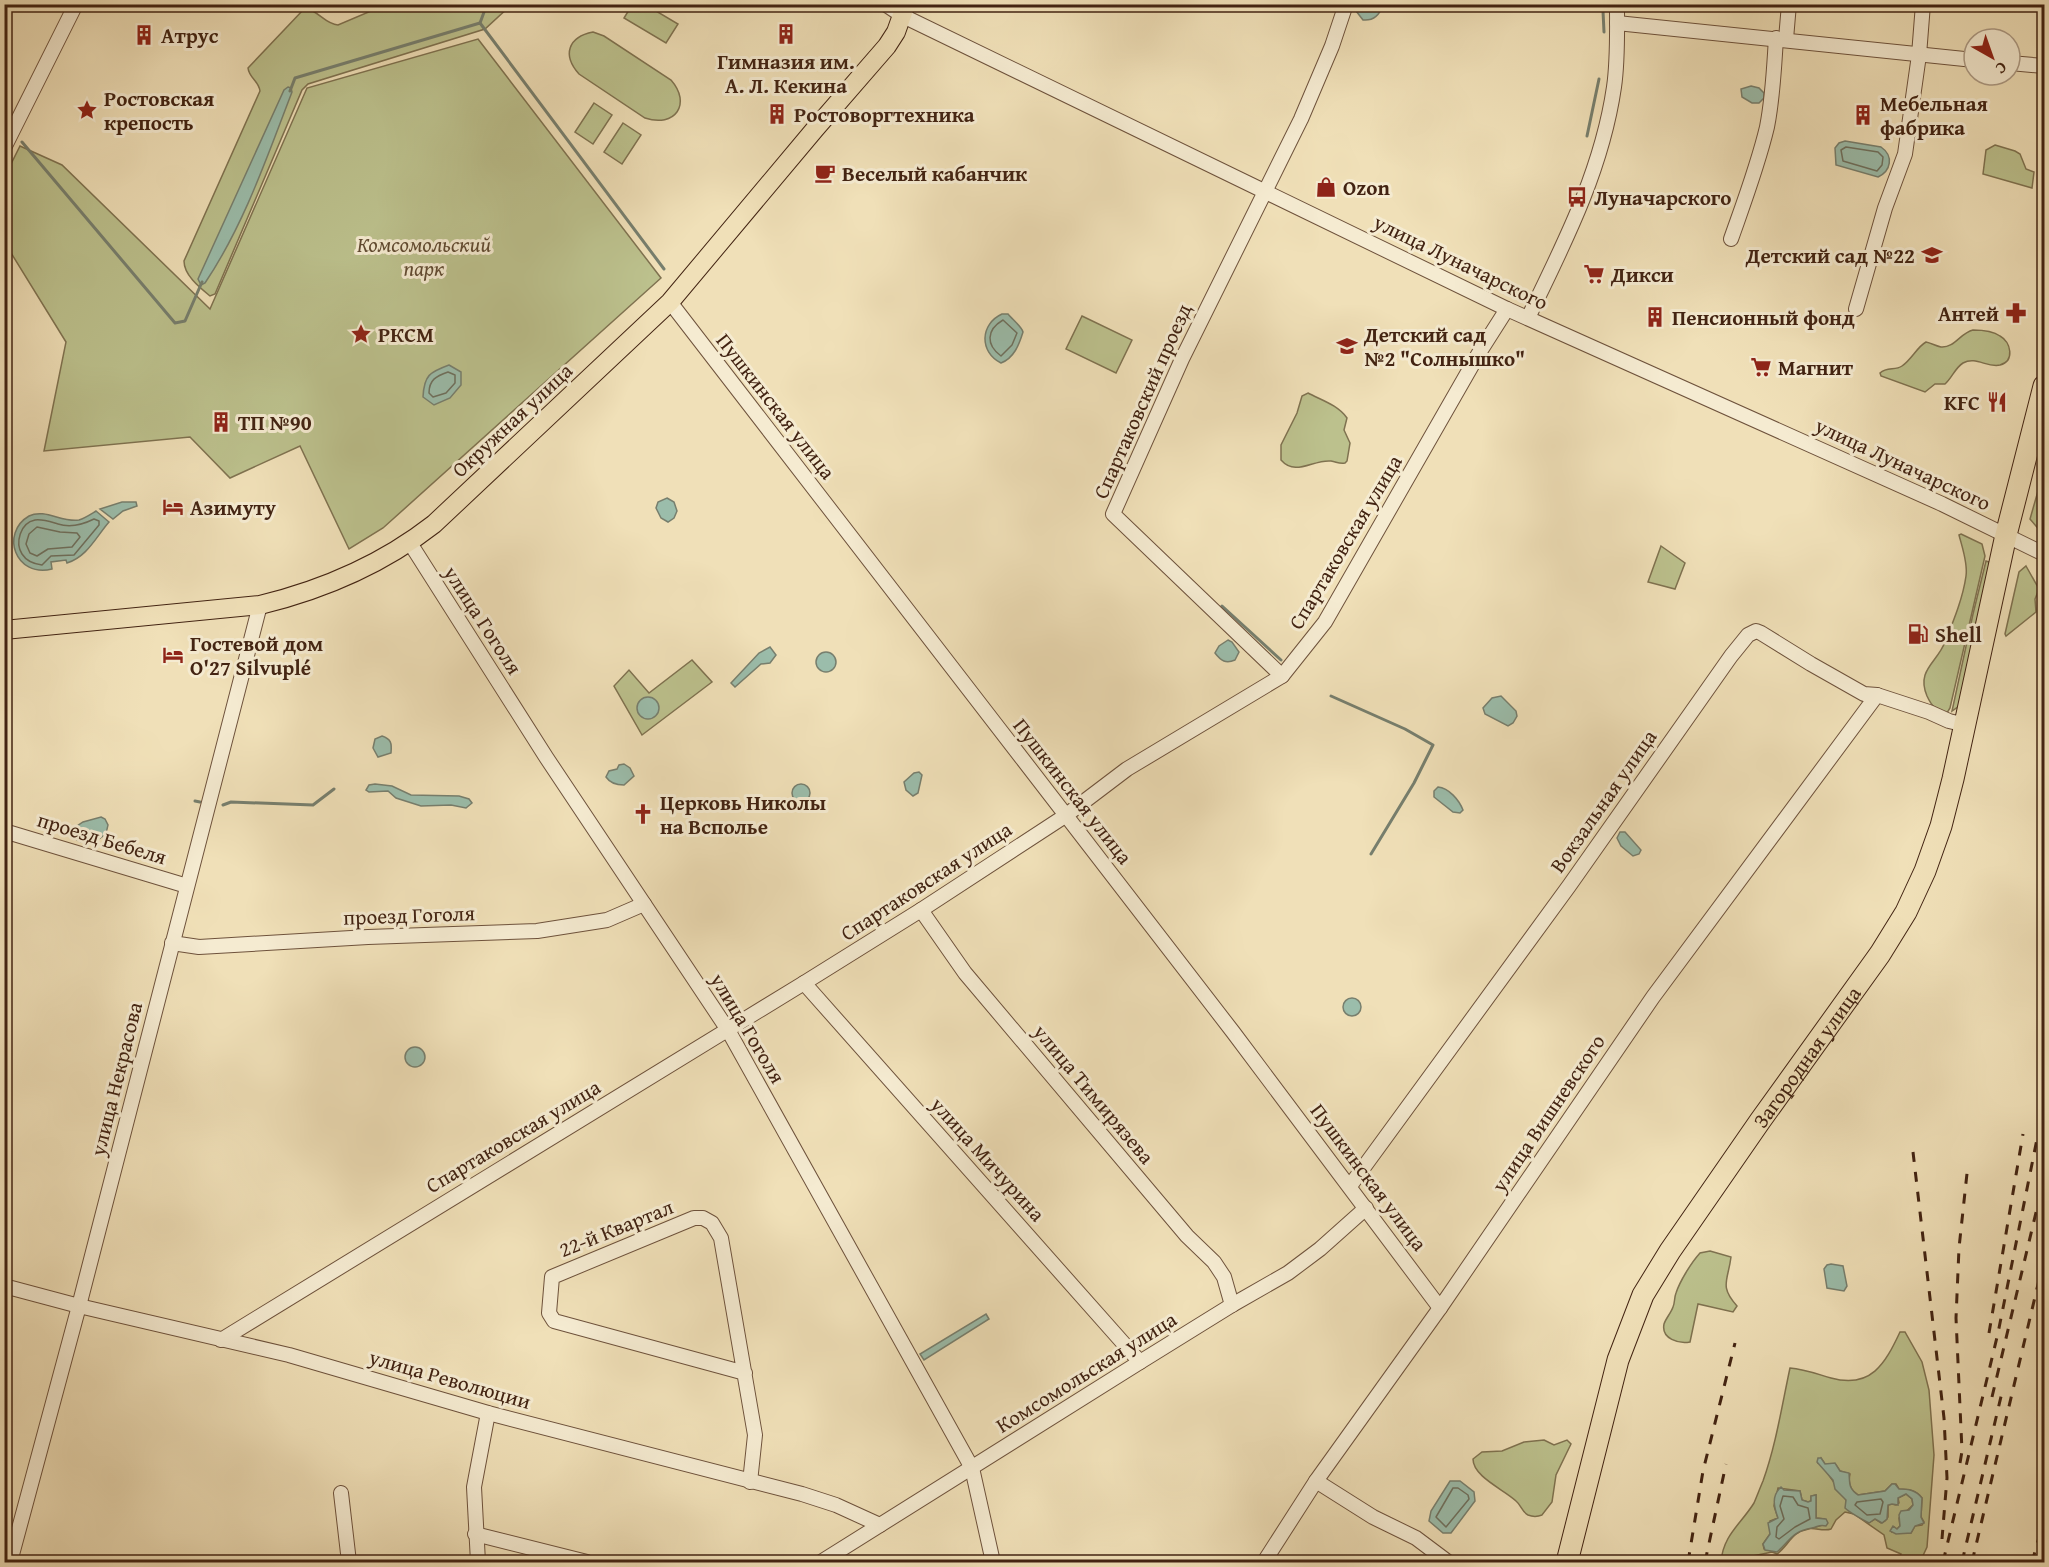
<svg xmlns="http://www.w3.org/2000/svg" width="2049" height="1567" font-family="'Gentium Book Plus',serif">
<style>
.green{fill:#bcc18d;stroke:#7f7250;stroke-width:1.5;fill-rule:evenodd}
.water{fill:#9bbdab;stroke:#777f6e;stroke-width:1.5}
.lines{fill:none;stroke-linecap:round;stroke-linejoin:round}
.shore{stroke:#6e705e;stroke-width:1.5}
.stream{stroke:#777f6e;stroke-width:3}
.minor-casing{stroke:#6e523c;stroke-width:16}
.major-casing{stroke:#422312;stroke-width:20}
.highway-casing{stroke:#422312;stroke-width:23}
.minor{stroke:#f5ebd1;stroke-width:14}
.major{stroke:#f0e0b8;stroke-width:18}
.highway{stroke:#f0e0b8;stroke-width:21}
.rail{stroke:#422312;stroke-width:3;stroke-dasharray:10 10;stroke-linecap:butt}
.labels{text-anchor:middle;dominant-baseline:central;stroke-width:6;stroke-linejoin:round;paint-order:stroke}
.poi-label{font-size:21px;font-weight:bold;fill:#422312;stroke:#f5ebd1;text-anchor:start}
.park-label{font-size:21px;font-style:italic;fill:#604a31;stroke:#f5ebd1}
.street-label{font-size:21px;fill:#422312;stroke:#f5ebd1}
</style>
<rect width="100%" height="100%" fill="#f0e0b8"/>
<filter id="stains"><feTurbulence type="fractalNoise" baseFrequency=".00333" numOctaves="4"/><feColorMatrix values="0 0 0 0 .2 0 0 0 0 .09 0 0 0 0 .02 0 0 0 .5 -.17"/></filter>
<radialGradient id="worn" r=".72"><stop offset=".6" stop-color="#630" stop-opacity="0"/><stop offset="1" stop-color="#630" stop-opacity=".3"/></radialGradient>
<g class="green">
<path d="M385,5h126l-26,24 -177,55 -6,6 -87,204 -5,2c-11,-9 -26,-21 -26,-35l76,-170c-1,-10 -11,-13 -12,-23l56,-59c14,0 20,15 34,16z"/>
<path d="M632,5h14l32,19 -12,19 -42,-25z"/>
<path d="M593,32l11,4 67,44c21,24 4,48 -26,38l-66,-44c-17,-19 -11,-37 14,-42z"/>
<path d="M478,39l183,239 -278,250 -34,21 -49,-103 -70,32 -40,-41 -146,14 22,-109 -58,-94 -4,-27v-43l16,-32 42,19 148,144 97,-221z"/>
<path d="M594,103l18,12 -19,29 -18,-12z"/>
<path d="M623,123l18,12 -19,29 -18,-12z"/>
<path d="M1995,145l20,6 5,3 6,15 8,3 -2,16 -49,-14 3,-24z"/>
<path d="M1082,316l50,24 -16,33 -50,-24z"/>
<path d="M1973,330c8,0 20,1 27,6 11,6 15,25 0,29 -13,3 -24,-9 -37,-2 -8,5 -11,15 -18,21h-10l-10,8 -44,-16 -1,-3c7,-7 15,-2 22,-7 10,-7 15,-19 24,-24 5,1 10,4 15,5 14,1 19,-14 32,-17z"/>
<path d="M1308,393c13,7 30,12 39,25l-3,12 6,13 -3,18 -2,2c-6,1 -8,-1 -14,-2 -18,-2 -35,16 -50,-1v-15l16,-32 5,-17z"/>
<path d="M2042,477h2v55l-2,1 -12,-14z"/>
<path d="M1961,534l21,10 3,12 -35,152 -3,5c-11,-3 -15,-6 -20,-17 -11,-26 10,-33 18,-54 8,-20 18,-44 21,-66 2,-13 -4,-29 -7,-41z"/>
<path d="M1661,546l24,17 -10,26 -27,-7z"/>
<path d="M1986,561l6,2 -30,141 -10,7 21,-97z"/>
<path d="M2026,566l13,23 -4,10 1,13 -30,24 -1,-2 14,-62z"/>
<path d="M692,660l20,22 -70,53 -28,-49 15,-16 20,23z"/>
<path d="M1710,1251l21,6c-3,24 -12,29 6,49l-4,6 -35,-8 -8,38c-11,2 -29,-3 -26,-18 2,-6 7,-11 9,-17 2,-4 1,-9 3,-14 4,-12 15,-30 24,-40z"/>
<path d="M1900,1332h5l17,30 7,28 5,65 -7,92 -7,15h-22l3,-8 -14,-6 -3,-13 -30,-21 -9,-2 -9,8 -5,9c-8,3 -16,-2 -24,0 -15,3 -19,17 -30,25l-5,-2 -19,4 -5,6h-27c2,-27 20,-38 33,-59 3,-7 6,-15 9,-22 13,-36 19,-76 27,-113 14,1 27,6 41,10 40,11 54,-14 69,-46zM1821,1458l4,6 11,1 4,6 10,3c-2,8 0,16 8,21l27,-4 7,-7h4l3,5c9,0 17,1 23,9l-1,19 3,5 -2,3 -7,1 -4,7 -19,-1 2,-5 3,2 3,-3 -1,-8 14,-13 -1,-6 -6,-5 -8,4 1,5 -3,2 -4,-1 -4,1v12l-3,4 -4,2 -6,-4 -7,4 -22,-16 1,-4 -2,-5 -24,-34 -3,-1zM1778,1488l22,3 2,9 6,2 3,-1v-5l5,-1v23l8,1 -1,6 -25,7 -23,20 -11,-3 -1,-5 7,-10v-13l8,-3 -4,-12z"/>
<path d="M1544,1440l10,5 13,-5 4,4 -15,31 -4,27 -10,13c-5,2 -9,2 -14,0 -6,-3 -7,-10 -12,-14 -11,-11 -43,-24 -43,-42l9,-7 20,-1 22,-9z"/>
</g>
<g class="water">
<path d="M1356,5v-1l27,1c-3,9 -9,16 -20,15l-7,-9z"/>
<path d="M1751,86l8,2 5,5v5l-5,5h-7l-10,-6 -1,-8z"/>
<path d="M288,87l3,1 1,4c-25,65 -48,133 -87,191l-4,2 -3,-6 86,-189z"/>
<path d="M1845,141l36,6c13,9 10,24 -3,30l-42,-12 -1,-17 4,-5z"/>
<path d="M1002,314h6c4,5 14,13 15,18 -4,13 -9,26 -22,31 -22,-11 -21,-39 1,-49z"/>
<path d="M449,365l12,7v13l-11,13 -16,7 -11,-8c1,-22 7,-25 26,-32z"/>
<path d="M667,498l7,4 3,9 -3,7 -6,4 -7,-4 -5,-10 2,-6z"/>
<path d="M122,502h14l1,4 -14,5 -10,8 -13,-10z"/>
<path d="M96,511l13,11c-13,15 -22,35 -42,41l-1,-3 -15,2 1,7c-37,9 -52,-36 -23,-53 16,-8 33,7 50,4 6,-2 12,-6 17,-9z"/>
<path d="M1228,640l4,2 7,10 -4,8c-9,4 -14,1 -20,-7l4,-7z"/>
<path d="M770,647l6,8 -6,8 -9,1 -26,23 -4,-4 28,-30z"/>
<circle cx="826" cy="662" r="10"/>
<path d="M1501,696l15,15 1,5 -4,7 -5,3 -23,-12 -2,-6 9,-10z"/>
<circle cx="648" cy="708" r="11"/>
<path d="M382,736c9,3 10,7 9,17l-13,4 -5,-9 2,-9z"/>
<path d="M624,764l6,4 4,8 -10,9c-7,0 -14,-2 -18,-8l3,-6 8,-2 2,-4z"/>
<path d="M919,772l3,3 -4,18 -5,3 -7,-6 -2,-8 10,-9z"/>
<circle cx="801" cy="793" r="9"/>
<path d="M375,784l17,2 19,9 48,1 10,3 3,4 -6,5 -15,-3 -30,1 -25,-8 -8,-7 -19,1 -3,-2 3,-5z"/>
<path d="M1438,787c11,1 21,13 25,23l-3,3 -7,-1 -19,-15v-6z"/>
<path d="M101,817l4,2 3,6c-2,15 -14,17 -27,17l-11,-6 1,-6 12,-8z"/>
<path d="M1620,832h5l16,18 -2,4 -6,2 -12,-10 -4,-8z"/>
<circle cx="1352" cy="1007" r="9"/>
<circle cx="415" cy="1057" r="10"/>
<path d="M1831,1264l12,2 4,20 -3,5 -17,-3 -3,-19 3,-4z"/>
<path d="M986,1314l3,5 -65,41 -4,-6z"/>
<path d="M1818,1458h3l4,6 10,-1 5,8 9,2c1,10 -1,15 9,22l27,-4 7,-7h3l4,5c9,0 17,1 23,9l-1,19 3,6 -9,3 -4,7 -15,1 -6,-3 3,-5 4,3 3,-3 -1,-11 2,-4 8,-1 4,-5 -1,-6 -6,-5 -8,4v7l-6,-1 -4,1 -1,14 -5,4 -7,-4 -6,4c-6,-3 -20,-11 -24,-15l1,-8 -11,-11 -2,-9 -16,-18z"/>
<path d="M1450,1481h10l14,11 1,9 -24,32h-8l-14,-12 2,-10z"/>
<path d="M1781,1487l3,3 16,1 2,9 6,2 3,-1v-5l5,-1v23l10,1 2,4 -2,3c-7,-2 -8,1 -14,2 -20,3 -22,13 -35,24l-12,-2 -2,-6 7,-10 -2,-11 10,-5c-4,-11 -7,-22 3,-31z"/>
</g>
<g class="lines">
<g class="shore">
<path d="M1846,147l32,5 5,5 -1,8 -5,6 -34,-10 -2,-11z"/>
<path d="M1003,320l14,13 -5,12 -11,11c-15,-11 -15,-26 2,-36z"/>
<path d="M448,372l7,3v8l-9,10 -13,4 -4,-4c0,-13 7,-17 19,-21z"/>
<path d="M94,519l5,2v4l-25,30 -23,1 -9,9c-8,-1 -15,-3 -20,-11 -7,-11 -2,-31 13,-34 8,-1 16,2 23,4 13,4 24,1 36,-5z"/>
<path d="M37,527l23,5 17,1 3,4 -8,10 -24,2 -11,7 -7,-3 -4,-9 3,-10z"/>
<path d="M1453,1488h5l10,7 1,4 -23,28 -10,-10z"/>
<path d="M1783,1496l10,1 5,8 10,3 2,11 -15,8 -16,12 -3,-2 1,-10 7,-8 -4,-13z"/>
<path d="M1881,1499l2,3 -3,12 -13,1 -12,-10 2,-3z"/>
</g>
<g class="stream">
<path d="M1603,11l1,21"/>
<path d="M480,23l7,-19"/>
<path d="M290,91l5,-13 185,-55 184,246"/>
<path d="M1587,136l12,-57"/>
<path d="M22,142l153,181 10,-2 17,-39"/>
<path d="M1222,606l59,54"/>
<path d="M1331,696l74,33 28,16 -19,38 -43,71"/>
<path d="M195,801l5,1"/>
<path d="M223,805l8,-3 82,3 21,-16"/>
</g>
<g class="minor-casing">
<g id="minor">
<path d="M885,4l18,12 604,293 435,195 102,50"/>
<path d="M1617,23l357,37"/>
<path d="M1786,39l3,-35"/>
<path d="M2010,63l34,3"/>
<path d="M4,148l72,-144"/>
<path d="M1731,239c13,-37 27,-74 36,-112 6,-30 7,-59 9,-89"/>
<path d="M670,302l563,730 207,276"/>
<path d="M1856,309l29,-101 20,-54 14,-99 4,-51"/>
<path d="M1528,318c36,-74 74,-148 86,-231 4,-27 3,-56 3,-83"/>
<path d="M410,543l136,214 182,273 244,438 21,94"/>
<path d="M1282,676l-169,-162 69,-155 119,-240 31,-73 14,-42"/>
<path d="M4,831l183,55"/>
<path d="M921,910l44,63 222,263 27,26 10,15 8,28"/>
<path d="M172,943l27,4 169,-10 169,-6 70,-11 37,-16"/>
<path d="M804,983l336,379"/>
<path d="M1350,1186l219,-300 162,-230 17,-21 8,-4 5,2 50,31 53,30 13,1 52,17 20,9 17,4"/>
<path d="M4,1286l75,20 210,49 199,58 314,81 34,11 44,20"/>
<path d="M221,1340l583,-357 117,-73 144,-94 62,-47 155,-93 43,-54 154,-269 28,-44"/>
<path d="M745,1373l-191,-52 -5,-8 3,-36 142,-59h9l9,5 9,15 34,197 -5,47"/>
<path d="M1316,1481l57,36 43,21 32,24"/>
<path d="M341,1493l8,69"/>
<path d="M475,1534l112,28"/>
<path d="M10,1562l69,-256 181,-701"/>
<path d="M478,1562l-4,-75 14,-74"/>
<path d="M821,1562l319,-200 92,-57 56,-32 32,-24 46,-41"/>
<path d="M1264,1562l52,-81 124,-173 213,-311 224,-302"/>
</g>
</g>
<g class="major-casing">
<path id="major" d="M4,630l256,-25c62,-15 124,-42 174,-81l236,-222 145,-173 72,-83 9,-14 10,-28"/>
</g>
<g class="highway-casing">
<g id="highway">
<path id="s1" d="M1567,1562l51,-202 25,-65 27,-44 90,-130 120,-167 26,-42 19,-41 16,-45 12,-47 53,-244 38,-149"/>
</g>
</g>
<use href="#minor" class="minor"/>
<use href="#major" class="major"/>
<use href="#highway" class="highway"/>
<g class="rail">
<path d="M1913,1152l31,266 3,60 -5,61"/>
<path d="M1989,1333l34,-199"/>
<path d="M1992,1397l52,-218"/>
<path d="M1960,1463l2,-12 -6,-133 3,-70 9,-84"/>
<path d="M1688,1562l15,-91 32,-128"/>
<path d="M1705,1562l21,-98"/>
<path d="M1943,1562l55,-229 39,-194"/>
<path d="M1962,1562l41,-174"/>
<path d="M1972,1562l72,-303"/>
<path d="M2032,1562l12,-42"/>
</g>
</g>
<defs>
<g id="building-bare" transform="scale(1.62)"><path d="M-4-6H4V6H1V3H-1V6H-4ZM-2.5-4.3h1.7v1.8h-1.7ZM.8-4.3h1.7v1.8H.8ZM-2.5-1h1.7V.8h-1.7ZM.8-1h1.7V.8H.8Z" fill="#8f2418" stroke="#f5ebd1" stroke-width="2.5" paint-order="stroke"/></g>
<g id="sight-bare" transform="scale(1.62)"><path d="M0-6L1.8-2.2L6-1.7L2.9 1.2L3.7 5.4L0 3.3L-3.7 5.4L-2.9 1.2L-6-1.7L-1.8-2.2Z" fill="#8f2418" stroke="#f5ebd1" stroke-width="2.5" paint-order="stroke"/></g>
<g id="cafe-bare" transform="scale(1.62)"><path d="M-5.5-4.5H6V0H3Q3 3.5 0 3.5H-2.5Q-5.5 3.5-5.5 0ZM3-3.2v2h1.7v-2ZM-6 4.5H4V6H-6Z" fill="#8f2418" stroke="#f5ebd1" stroke-width="2.5" paint-order="stroke"/></g>
<g id="shop-bare" transform="scale(1.62)"><path d="M-5-2.5h2.3a2.7 3.5 0 0 1 5.4 0H5L5.5 6h-11ZM-1.5-2.5h3a1.5 2.3 0 0 0-3 0Z" fill="#8f2418" stroke="#f5ebd1" stroke-width="2.5" paint-order="stroke"/></g>
<g id="bus-bare" transform="scale(1.62)"><path d="M-5-6H5V4H4V6H2V4H-2V6H-4V4H-5ZM-3.5-4V0h7V-4ZM-3.5 1.2v1.5H-2V1.2ZM2 1.2v1.5H3.5V1.2Z" fill="#8f2418" stroke="#f5ebd1" stroke-width="2.5" paint-order="stroke"/></g>
<g id="school-bare" transform="scale(1.62)"><path d="M0-5L7-2L0 1L-7-2ZM-4 1L0 2.5L4 1V4Q0 6-4 4Z" fill="#8f2418" stroke="#f5ebd1" stroke-width="2.5" paint-order="stroke"/></g>
<g id="supermarket-bare" transform="scale(1.62)"><path d="M-6-5.5h2.5l.6 2H6L4.5 2H-2.5L-4.4-4H-6ZM-1.5 3.2a1.3 1.3 0 1 0 .1 0ZM3 3.2a1.3 1.3 0 1 0 .1 0Z" fill="#8f2418" stroke="#f5ebd1" stroke-width="2.5" paint-order="stroke"/></g>
<g id="pharmacy-bare" transform="scale(1.62)"><path d="M-2-6h4v4h4v4h-4v4h-4v-4h-4v-4h4Z" fill="#8f2418" stroke="#f5ebd1" stroke-width="2.5" paint-order="stroke"/></g>
<g id="restaurant-bare" transform="scale(1.62)"><path d="M-5-6h1v4h1v-4h1v4h1v-4h1v5L-1.5 .5V6h-2V.5L-5-1ZM5-6V6H3V1.5H1.5Q1.5-4 5-6Z" fill="#8f2418" stroke="#f5ebd1" stroke-width="2.5" paint-order="stroke"/></g>
<g id="hotel-bare" transform="scale(1.62)"><path d="M-6-4.5h1.5V1H6V5H4.5V3h-9V5H-6ZM-4 0a1.8 1.8 0 1 1 3.6 0ZM.5 0V-2.5h3Q6-2.5 6 0Z" fill="#8f2418" stroke="#f5ebd1" stroke-width="2.5" paint-order="stroke"/></g>
<g id="fuel-bare" transform="scale(1.62)"><path d="M-5.5-6h7V0h2V4h1.3V-2.5L3-4.5l.8-.8L6-3V5H2.5V1h-1V6h-7ZM-4.2-4.7v3.2H.2V-4.7Z" fill="#8f2418" stroke="#f5ebd1" stroke-width="2.5" paint-order="stroke"/></g>
<g id="church-bare" transform="scale(1.62)"><path d="M-1.2-6h2.4v3.5h3.3v2.4h-3.3V6h-2.4V-.1h-3.3v-2.4h3.3Z" fill="#8f2418" stroke="#f5ebd1" stroke-width="2.5" paint-order="stroke"/></g>
</defs>
<g fill-rule="evenodd">
<use href="#building-bare" x="786" y="34"/>
<use href="#building-bare" x="144" y="35"/>
<use href="#sight-bare" x="87" y="110"/>
<use href="#building-bare" x="777" y="114"/>
<use href="#building-bare" x="1863" y="115"/>
<use href="#cafe-bare" x="825" y="173"/>
<use href="#shop-bare" x="1326" y="187"/>
<use href="#bus-bare" x="1577" y="197"/>
<use href="#school-bare" x="1932" y="255"/>
<use href="#supermarket-bare" x="1594" y="274"/>
<use href="#pharmacy-bare" x="2016" y="313"/>
<use href="#building-bare" x="1655" y="317"/>
<use href="#sight-bare" x="361" y="334"/>
<use href="#school-bare" x="1347" y="346"/>
<use href="#supermarket-bare" x="1761" y="367"/>
<use href="#restaurant-bare" x="1997" y="402"/>
<use href="#building-bare" x="221" y="422"/>
<use href="#hotel-bare" x="173" y="507"/>
<use href="#fuel-bare" x="1918" y="634"/>
<use href="#hotel-bare" x="173" y="655"/>
<use href="#church-bare" x="643" y="814"/>
</g>
<g class="labels">
<g class="poi-label">
<text x="161" y="35">Атрус</text>
<text x="786" y="61" text-anchor="middle">Гимназия им.<tspan x="786" dy="24">А. Л. Кекина</tspan></text>
<text x="104" y="98">Ростовская<tspan x="104" dy="24">крепость</tspan></text>
<text x="1880" y="103">Мебельная<tspan x="1880" dy="24">фабрика</tspan></text>
<text x="794" y="114">Ростоворгтехника</text>
<text x="842" y="173">Веселый кабанчик</text>
<text x="1343" y="187">Ozon</text>
<text x="1594" y="197">Луначарского</text>
<text x="1915" y="255" text-anchor="end">Детский сад №22</text>
<text x="1611" y="274">Дикси</text>
<text x="1999" y="313" text-anchor="end">Антей</text>
<text x="1672" y="317">Пенсионный фонд</text>
<text x="378" y="334">РКСМ</text>
<text x="1364" y="334">Детский сад<tspan x="1364" dy="24">№2 "Солнышко"</tspan></text>
<text x="1778" y="367">Магнит</text>
<text x="1980" y="402" text-anchor="end">KFC</text>
<text x="238" y="422">ТП №90</text>
<text x="190" y="507">Азимуту</text>
<text x="1935" y="634">Shell</text>
<text x="190" y="643">Гостевой дом<tspan x="190" dy="24">O'27 Silvuplé</tspan></text>
<text x="660" y="802">Церковь Николы<tspan x="660" dy="24">на Всполье</tspan></text>
</g>
<g class="park-label">
<text x="424" y="244">Комсомольский<tspan x="424" dy="24">парк</tspan></text>
</g>
<g class="street-label">
<text transform="translate(1461 262) rotate(26)">улица Луначарского</text>
<text transform="translate(1142 401) rotate(-66)">Спартаковский проезд</text>
<text transform="translate(776 406) rotate(52)">Пушкинская улица</text>
<text transform="translate(512 420) rotate(-43)">Окружная улица</text>
<text transform="translate(1903 464) rotate(25)">улица Луначарского</text>
<text transform="translate(1345 542) rotate(-59)">Спартаковская улица</text>
<text transform="translate(483 620) rotate(57)">улица Гоголя</text>
<text transform="translate(1073 791) rotate(52)">Пушкинская улица</text>
<text transform="translate(1603 801) rotate(-55)">Вокзальная улица</text>
<text transform="translate(102 838) rotate(17)">проезд Бебеля</text>
<text transform="translate(926 881) rotate(-33)">Спартаковская улица</text>
<text transform="translate(409 915) rotate(-2)">проезд Гоголя</text>
<text transform="translate(748 1028) rotate(59)">улица Гоголя</text>
<text stroke="none"><textPath href="#s1" startOffset="567">Загородная улица</textPath></text>
<text transform="translate(116 1079) rotate(-76)">улица Некрасова</text>
<text transform="translate(1094 1094) rotate(50)">улица Тимирязева</text>
<text transform="translate(1548 1113) rotate(-56)">улица Вишневского</text>
<text transform="translate(513 1136) rotate(-31)">Спартаковская улица</text>
<text transform="translate(988 1159) rotate(48)">улица Мичурина</text>
<text transform="translate(1369 1177) rotate(53)">Пушкинская улица</text>
<text transform="translate(616 1228) rotate(-22)">22-й Квартал</text>
<text transform="translate(1086 1372) rotate(-32)">Комсомольская улица</text>
<text transform="translate(450 1379) rotate(16)">улица Революции</text>
</g>
</g>
<rect width="2049" height="1567" fill="none" stroke="#f0e0b8" stroke-width="24"/>
<rect x="6" y="6" width="2037" height="1555" fill="none" stroke="#422312" stroke-width="3"/>
<rect x="12" y="12" width="2025" height="1543" fill="none" stroke="#422312" stroke-width="1.5"/>
<g transform="translate(1992 57) rotate(140)"><circle r="28" fill="#f5ebd1" stroke="#ad9b85" stroke-width="1.5"/>
<path d="M0-4.5L10 22L0 15L-10 22Z" fill="#8f2418"/>
<text y="-9" font-size="16" font-weight="bold" text-anchor="middle" fill="#422312">С</text>
</g>
<rect width="100%" height="100%" filter="url(#stains)"/>
<rect width="100%" height="100%" fill="url(#worn)"/>
</svg>
